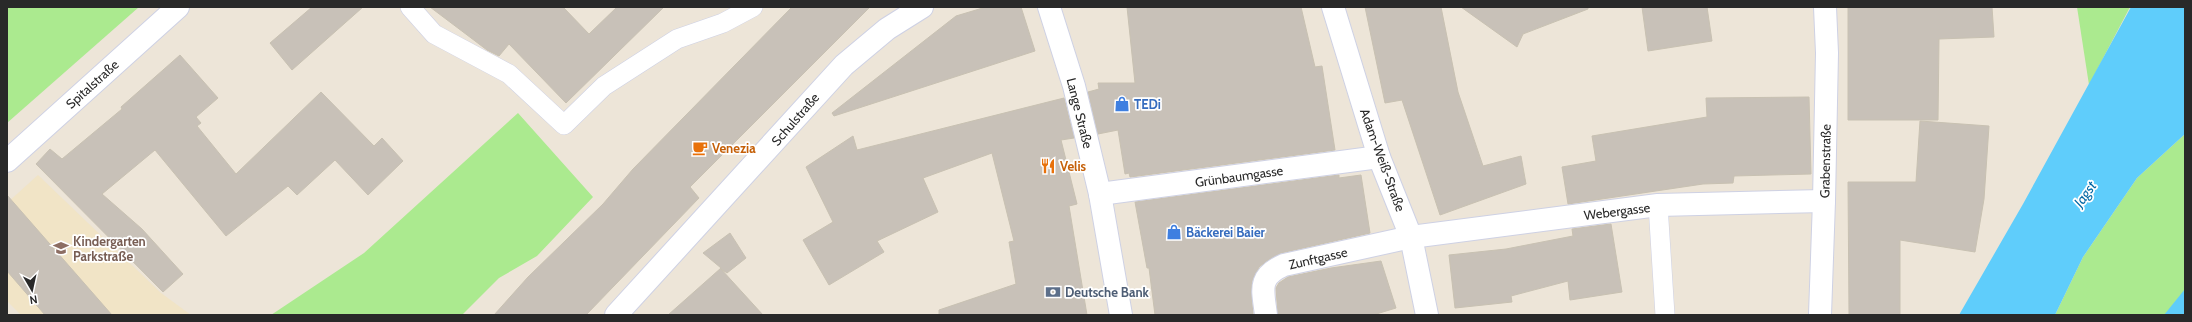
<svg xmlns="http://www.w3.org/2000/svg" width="2192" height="322" font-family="Cabin,sans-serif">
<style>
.education{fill:#f1e4c6}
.green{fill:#abea8f}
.water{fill:#5fcdfb}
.building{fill:#c8c1b8;stroke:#c8c1b2}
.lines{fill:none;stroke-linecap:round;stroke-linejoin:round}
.service-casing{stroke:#ced1e4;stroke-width:20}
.minor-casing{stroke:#ced1e4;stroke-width:24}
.service{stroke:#fff;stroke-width:19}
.minor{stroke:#fff;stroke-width:22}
.labels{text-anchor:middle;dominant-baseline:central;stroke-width:3.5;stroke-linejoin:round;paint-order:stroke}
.street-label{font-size:13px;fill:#292929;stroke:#fff}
.shop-label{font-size:13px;font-weight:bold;fill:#366cbe;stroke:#fff;text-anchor:start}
.food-label{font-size:13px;font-weight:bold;fill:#c56008;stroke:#fff;text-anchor:start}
.education-label{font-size:13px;font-weight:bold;fill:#785e54;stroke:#fff;text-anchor:start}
.service-label{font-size:13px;font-weight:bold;fill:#4e5e75;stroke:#fff;text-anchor:start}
.water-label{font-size:14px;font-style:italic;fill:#0068a5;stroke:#fff}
</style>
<rect width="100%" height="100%" fill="#ede5d8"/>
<path class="education" d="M38,175l123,118 30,22h-170l-14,-14v-98z"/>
<g class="green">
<path d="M7,7h132l-132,116z"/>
<path d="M2077,7h53l-41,78z"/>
<path d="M518,113l75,84 -56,59 -38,22 -37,37h-191l93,-62z"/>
<path d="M2185,134v181h-130l28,-58 54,-79z"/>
</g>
<g class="water">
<path d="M2131,7h54v127l-48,44 -54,79 -28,58h-96l64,-111z"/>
<path d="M2185,289v26h-21z"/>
</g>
<g class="building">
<path d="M312,7h51l-71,63 -22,-27z"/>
<path d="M430,7h133l26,27 28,-27h47l-98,96 -57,-59 -10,12 -12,-6z"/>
<path d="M792,7h78l-180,180 9,11 -113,117h-92l34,-38 75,-73 30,-35z"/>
<path d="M986,7h35l14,44 -201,65 -2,-3 124,-97z"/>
<path d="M1127,7h174l14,60 7,-1 13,84 -205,27 -1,-4 -4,1 -7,-44 -20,4 -10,-42 11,-3 -1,-6h37z"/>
<path d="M1365,7h76l17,85 25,74 38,-10 5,28 -86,31 -38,-115 -17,3z"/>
<path d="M1461,7h127v2l-65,25 -6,13z"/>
<path d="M1642,7h65l5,34 -64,10z"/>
<path d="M1848,7h144l2,30 -55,2 -1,81h-90z"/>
<path d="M180,55l38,43 -22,19 5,6 -4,3 39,48 85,-82 53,54 8,-8 21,23 -35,34 -33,-35 -38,35 -9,-9 -62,50 -71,-86 -53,44 40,35 41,45 -20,18 -127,-128 14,-15 12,10 60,-50 -1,-2z"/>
<path d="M1809,97l2,77 -77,2 -1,7 -30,1 -135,20 -6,-37 34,-6 -4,-25 115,-19 -1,-19z"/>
<path d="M1064,98l10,40 -13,2 16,64 -8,2 18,109h-148v-5l77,-26 -7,-42 5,-1 -22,-88 -69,25 15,34 -61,29 7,11 -55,33 -26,-45 30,-18 -27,-55 47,-31 4,14z"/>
<path d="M1920,121l69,5 -5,73 -9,53 -75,-12v75h-51l-1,-133h68z"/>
<path d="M1339,175v3l22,-3 9,58 -89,20 -13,7 -9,7 -7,14 -1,11 2,23h-98l-6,-47h-2l-12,-66z"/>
<path d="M7,195l105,120h-67l-38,-44z"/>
<path d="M1611,224l11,68 -52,8 -2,-19 -57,15 1,6 -57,6 -6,-53 57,-6 67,-13 -1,-7z"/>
<path d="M730,233l16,25 -19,15 -6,-4 42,46h-95l53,-47 -18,-15z"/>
<path d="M1381,261l15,47 -23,7h-95l-2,-27 3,-5 9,-6 43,-9z"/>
</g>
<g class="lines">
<g class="service-casing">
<g id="service">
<path d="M410,7l24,27 75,40 55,51 40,-39 73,-47 46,-16 30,-16"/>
<path d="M1658,205l7,110"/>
</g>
</g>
<g class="minor-casing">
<g id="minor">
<path d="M1049,7l25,79 26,108 21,121"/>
<path d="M1333,7l46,150 32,80 16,78"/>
<path d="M7,161l171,-154"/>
<path d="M1100,194l279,-37"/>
<path d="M616,315l228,-250 43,-36 35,-22"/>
<path d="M1266,315c-3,-25 -9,-38 18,-50l127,-28 247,-32 166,-4"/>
<path d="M1820,315l4,-114 3,-148 -2,-46"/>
</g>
</g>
<use href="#service" class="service"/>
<use href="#minor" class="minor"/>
</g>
<defs>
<g id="shop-bare" transform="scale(1.2)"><path d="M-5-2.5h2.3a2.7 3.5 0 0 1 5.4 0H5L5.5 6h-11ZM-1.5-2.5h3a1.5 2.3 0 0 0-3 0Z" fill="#3f7fe0" stroke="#fff" stroke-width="2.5" paint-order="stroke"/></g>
<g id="cafe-bare" transform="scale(1.2)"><path d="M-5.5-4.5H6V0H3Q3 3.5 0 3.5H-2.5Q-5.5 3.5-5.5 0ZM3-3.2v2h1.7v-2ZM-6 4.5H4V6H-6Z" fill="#e8710a" stroke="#fff" stroke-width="2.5" paint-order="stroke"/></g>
<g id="restaurant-bare" transform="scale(1.2)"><path d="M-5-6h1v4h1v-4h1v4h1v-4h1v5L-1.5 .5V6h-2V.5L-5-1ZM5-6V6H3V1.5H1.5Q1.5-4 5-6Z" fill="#e8710a" stroke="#fff" stroke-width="2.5" paint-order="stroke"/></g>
<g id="school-bare" transform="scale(1.2)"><path d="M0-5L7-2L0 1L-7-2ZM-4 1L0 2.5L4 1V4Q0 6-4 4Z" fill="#8d6e63" stroke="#fff" stroke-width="2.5" paint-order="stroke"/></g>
<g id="bank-bare" transform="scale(1.2)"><path d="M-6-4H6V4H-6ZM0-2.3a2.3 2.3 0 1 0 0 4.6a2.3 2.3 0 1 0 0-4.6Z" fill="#5c6f8a" stroke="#fff" stroke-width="2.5" paint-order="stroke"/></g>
</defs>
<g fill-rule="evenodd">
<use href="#shop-bare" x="1122" y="104"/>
<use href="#cafe-bare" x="700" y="148"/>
<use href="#restaurant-bare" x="1048" y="166"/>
<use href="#shop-bare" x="1174" y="232"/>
<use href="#school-bare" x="61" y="248"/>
<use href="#bank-bare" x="1053" y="292"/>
</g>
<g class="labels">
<g class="street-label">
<text transform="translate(92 84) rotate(-42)">Spitalstraße</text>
<text transform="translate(1080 113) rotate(76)">Lange Straße</text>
<text transform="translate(795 119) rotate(-49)">Schulstraße</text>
<text transform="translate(1383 160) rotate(70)">Adam-Weiß-Straße</text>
<text transform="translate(1825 161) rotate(-89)">Grabenstraße</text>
<text transform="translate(1239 176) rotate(-8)">Grünbaumgasse</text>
<text transform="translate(1617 211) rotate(-7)">Webergasse</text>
<text transform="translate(1318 258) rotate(-13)">Zunftgasse</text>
</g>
<g class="shop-label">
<text x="1134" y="104">TEDi</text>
<text x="1186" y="232">Bäckerei Baier</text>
</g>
<g class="food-label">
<text x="712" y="148">Venezia</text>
<text x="1060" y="166">Velis</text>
</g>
<g class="education-label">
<text x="73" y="241">Kindergarten<tspan x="73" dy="15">Parkstraße</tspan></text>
</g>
<g class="service-label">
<text x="1065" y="292">Deutsche Bank</text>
</g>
<g class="water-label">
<text transform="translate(2085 194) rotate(-54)">Jagst</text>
</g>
</g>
<rect width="2192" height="322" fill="none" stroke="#292929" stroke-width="16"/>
<g transform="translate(32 290) rotate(171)" stroke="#ffffff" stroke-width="3" paint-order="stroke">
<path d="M0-3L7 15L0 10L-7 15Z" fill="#292929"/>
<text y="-6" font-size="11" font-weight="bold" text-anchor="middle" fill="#292929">N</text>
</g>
</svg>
